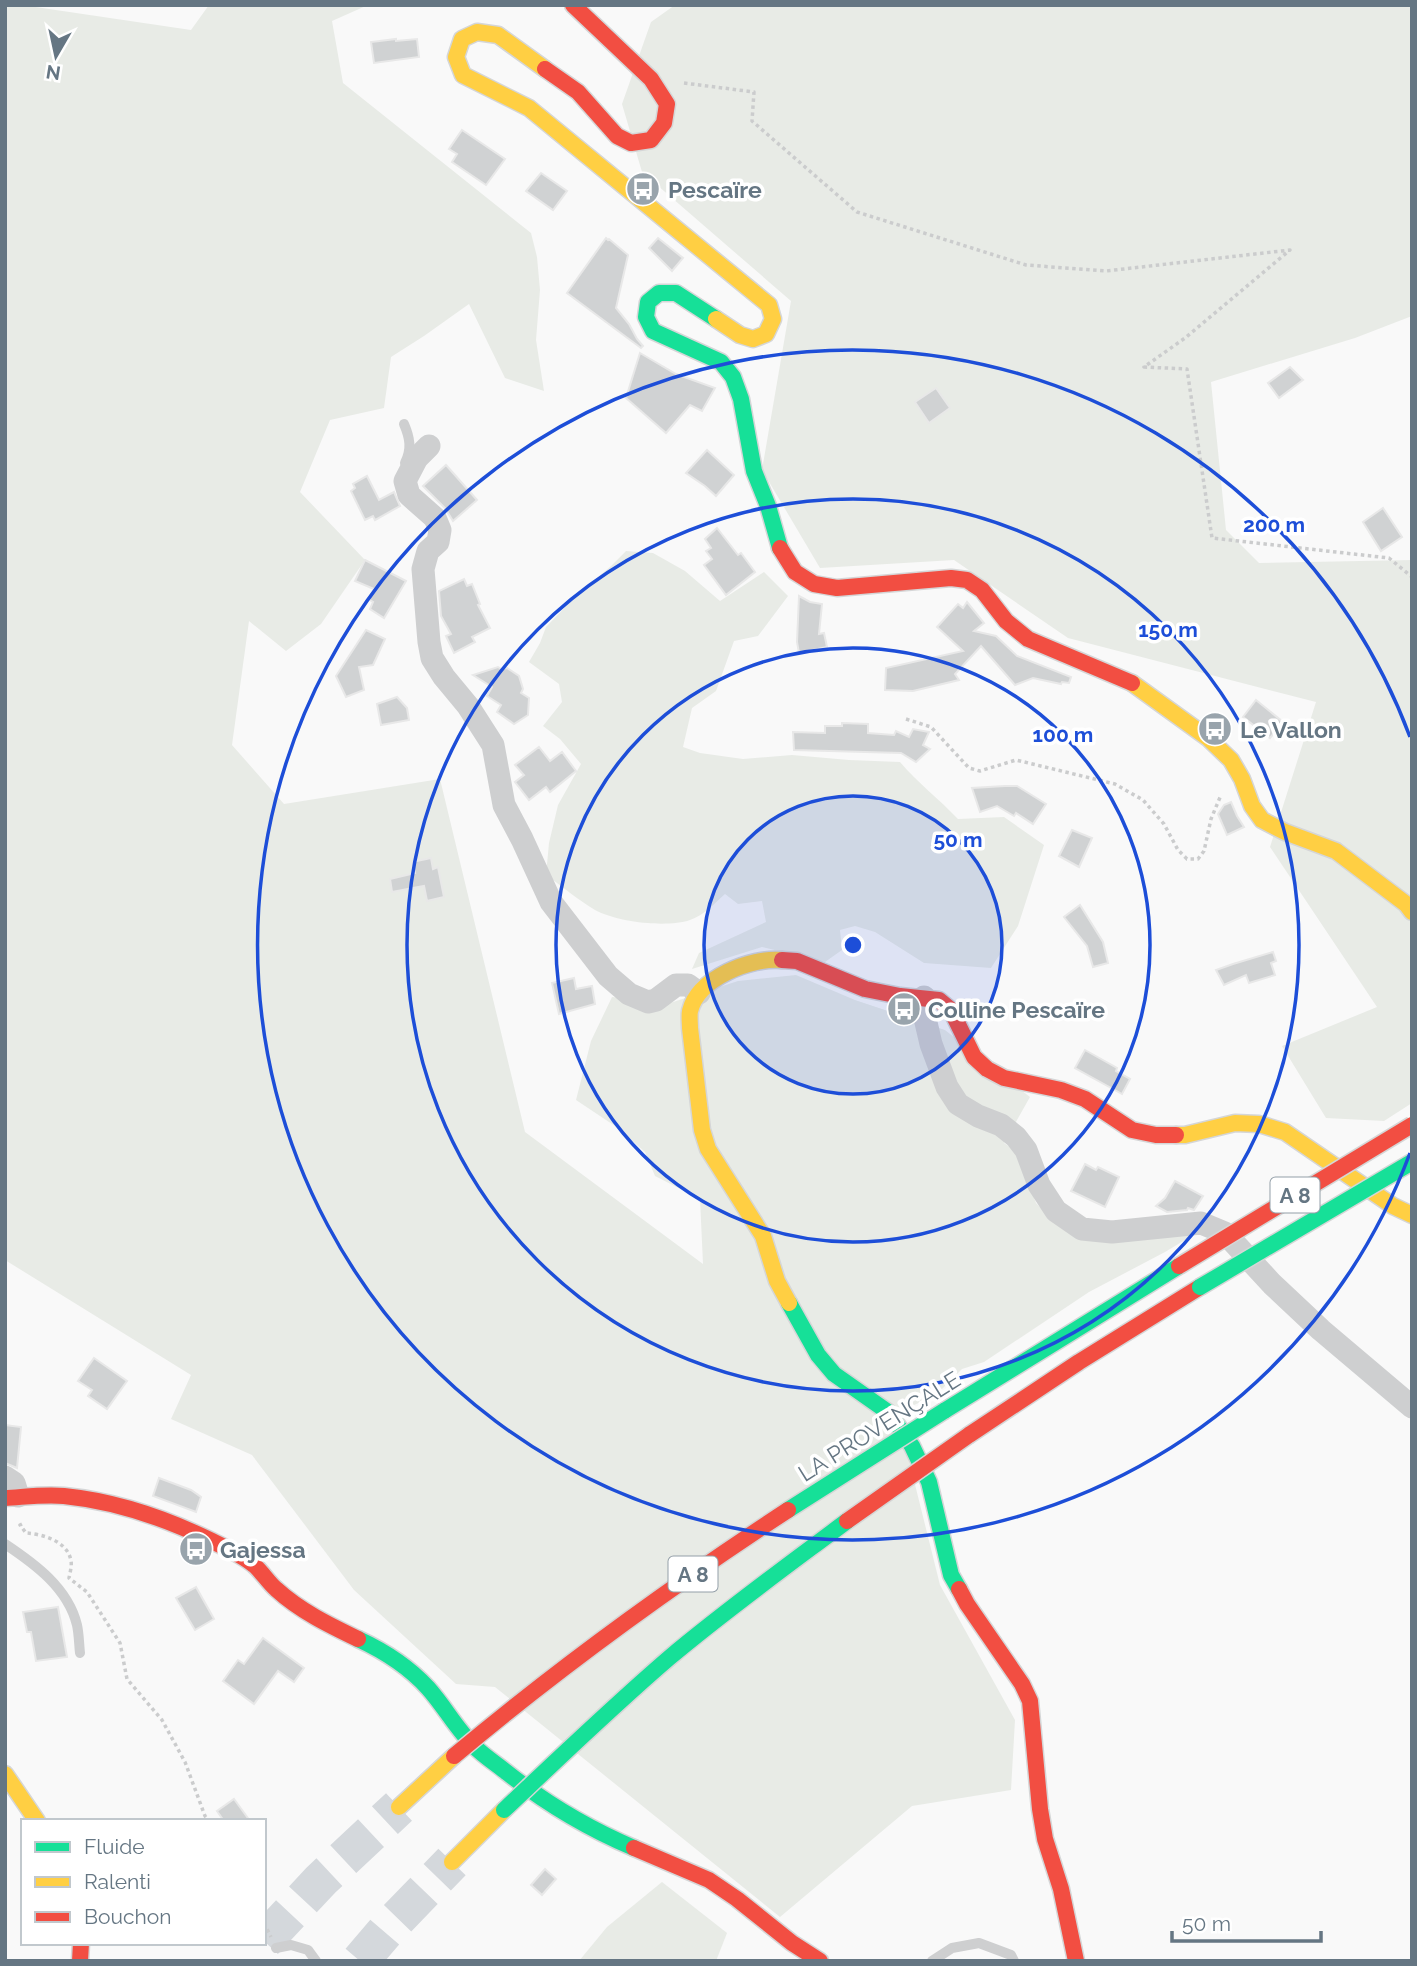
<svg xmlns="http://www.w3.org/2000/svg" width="1417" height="1966" font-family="Raleway,sans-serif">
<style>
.green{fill:#e8ebe6}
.building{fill:#d0d2d3;stroke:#e8e8e8;stroke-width:2}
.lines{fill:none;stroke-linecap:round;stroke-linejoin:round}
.highway-tunnel{stroke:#d4d8dc;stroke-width:38;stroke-dasharray:38 19;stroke-linecap:butt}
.fast-casing{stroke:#d5d6d7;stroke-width:19}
.slow-casing{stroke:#d5d6d7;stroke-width:19}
.jam-casing{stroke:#d5d6d7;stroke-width:19}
.path{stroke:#cbcccd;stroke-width:3.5;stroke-dasharray:3.5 3.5;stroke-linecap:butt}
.lane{stroke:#cecfd0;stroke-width:10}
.street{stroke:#cecfd0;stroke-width:23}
.fast{stroke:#16e098;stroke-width:16}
.slow{stroke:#ffcf43;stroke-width:16}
.jam{stroke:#f24e42;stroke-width:16}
.fast-bridge-casing{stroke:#d5d6d6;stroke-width:19;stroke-linecap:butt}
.jam-bridge-casing{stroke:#d5d6d6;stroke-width:19;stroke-linecap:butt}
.fast-bridge{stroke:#16e098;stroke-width:16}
.jam-bridge{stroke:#f24e42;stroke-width:16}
.ring{fill:none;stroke:#1d4ed8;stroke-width:3.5}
.labels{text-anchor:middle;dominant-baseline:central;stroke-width:7;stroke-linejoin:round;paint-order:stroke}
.shield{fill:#fff;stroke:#939fa8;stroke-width:2}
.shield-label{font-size:21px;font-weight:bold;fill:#657683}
.poi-label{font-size:23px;font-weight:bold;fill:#657683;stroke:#fff;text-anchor:start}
.street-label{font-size:23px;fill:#657683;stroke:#fff}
.centre{fill:#1d4ed8;stroke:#fff;stroke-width:3.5}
.ring-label{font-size:21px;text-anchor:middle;font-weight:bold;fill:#1d4ed8;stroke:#fff;stroke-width:7;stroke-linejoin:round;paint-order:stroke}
</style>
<rect width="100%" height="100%" fill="#f9f9f9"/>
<g class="green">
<path d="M5,5h17l169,25 18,-25h159l-36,16 11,62 188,150 6,24 3,33 -4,50 8,51 -39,-13 -36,-74 -45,32 -33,21 -7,51 -54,12 -30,72 65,68 -44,64 -35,27 -37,-30 -17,124 52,59 156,-25 85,353 178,132 -3,-65 -45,-23 -10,-24 -30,-26 -39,-26 15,-59 21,-44 58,6 68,-22 58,-6 59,25 90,30 85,67 -26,46 12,8 20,52 12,12 152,16 -35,21 -76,40 -105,70 -22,7 -23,23 -10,6 -17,8 -16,2 44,177 75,135 -4,70 -99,16 -132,111 -285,-230 -39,-3 -102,-94 -102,-135 -81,-36 20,-44 -186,-115z"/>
<path d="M675,5h737v311l-57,22 -144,44 15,148 33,33 153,-3v543l-28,18 -58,-3 -44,-72 95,-39 -107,-160 46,-145 -248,-64 -114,-78 -134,8 -58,-98 29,-169 -149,-129 -20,-68 29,-82z"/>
<path d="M626,551l27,2 32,18 35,30 44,-29 24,24 -30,40 -24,5 -18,50 -24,17 -9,39 17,6 43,6 49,-4 57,5 51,2c18,21 39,37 58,57l46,-2 40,28 -26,81 -27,42 -67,-5 -49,-31 -20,-6 -15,4 2,20 -17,12 -63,-15 -70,22 7,-16 67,-31 -4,-21 -24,3 -13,-10c-10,9 -22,22 -35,26 -24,8 -73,2 -95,-10 -17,-10 -33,-24 -49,-35l3,-32 9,-38 23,-41 -21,-25 -17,-13 19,-24 -3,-18 -30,-22 11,-19 6,-16 29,-30 36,-31z"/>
<path d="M662,1882l65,51 -11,28h-137l28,-34z"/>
</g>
<g class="building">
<path d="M396,39v2l21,-2 2,18 -45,6 -3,-21z"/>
<path d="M462,130l43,29 -19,26 -34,-23 5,-8 -8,-5z"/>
<path d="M541,173l26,18 -14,19 -27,-19z"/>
<path d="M606,238l2,2 1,-1 19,16 -12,53 13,16 8,15 6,7 -2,2 -74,-55z"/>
<path d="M658,238l25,20 -11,13 -23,-23z"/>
<path d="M640,353l36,21 39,14 -13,23 -12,-6 -24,28 -40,-35z"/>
<path d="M1290,367l13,13 -24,18 -11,-15z"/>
<path d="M936,388l14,20 -21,15 -14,-21z"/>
<path d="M707,450l27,25 -18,21 -11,-10 -19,-13z"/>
<path d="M446,465l31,35 -24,21 -8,-13 -22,-22z"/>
<path d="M367,476l12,24 15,-8 6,14 -25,14 -2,-4 -8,4 -14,-29 4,-3 -2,-4z"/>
<path d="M1383,508l19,29 -21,14 -18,-29z"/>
<path d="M717,528l21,27 3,-2 14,19 -29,23 -22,-30 8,-6 -6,-8 5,-3 -6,-9z"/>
<path d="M365,560l41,21 -22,37 -14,-9 3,-7 -5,-3 6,-10 -19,-8z"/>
<path d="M464,579l3,7 5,-2 8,20 -2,1 12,23 -18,9 3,5 -21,11 -8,-17 5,-2 -10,-18 -2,-25z"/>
<path d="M799,596l11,6 12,2 -3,30 5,-1 3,14 -28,6 -2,-11z"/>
<path d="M967,602l17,21 -10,8 22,5 21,20 54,21 -2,6 -7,-1 -1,2 -28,-6 -18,7 -34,-39 -26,28 4,6 -46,11 -28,-1 1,-22 77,-17 -26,-24 21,-23 5,4z"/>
<path d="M366,630l19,9 -12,26 -14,2 5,23 -18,7 -10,-21z"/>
<path d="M498,667l3,2 6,-1 12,8 4,13 -2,4 8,5 -1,17 -14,9 -17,-12 4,-7 -14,-9 5,-9 -19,-12z"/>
<path d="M397,697l10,11 2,12 -28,5 -4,-21z"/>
<path d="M1256,700l27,22 -13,16 -27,-21z"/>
<path d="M842,723l26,1v9l26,2 2,-4 13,6 4,-8 16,3 -6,13 7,4 -14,13 -15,-9 -107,-3 -1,-18 32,1v-7h17z"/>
<path d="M539,747l11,14 12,-9 14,19 -26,21 -4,-5 -17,13 -14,-18 9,-7 -9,-10z"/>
<path d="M1005,786h12l29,18 -13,20 -17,-11 -2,3 -17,-10 -17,6 -8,-24z"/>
<path d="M1231,802l6,14 7,11 -17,8 -9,-21 6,-9z"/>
<path d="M1072,830l20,8 -13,29 -20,-11z"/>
<path d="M431,858l2,11 5,-2 6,30 -17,4 -3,-15 -32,6 -2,-13 25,-6 -3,-11z"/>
<path d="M1080,905l23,37 5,21 -15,4 -6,-21 -23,-29z"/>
<path d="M1273,952l3,9 -5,2 4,12 -26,8 -3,-8 -22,10 -8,-15 17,-6z"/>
<path d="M574,978l2,11 16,-3 3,18 -36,10 -7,-31z"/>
<path d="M1085,1050l32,18 -1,3 14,8 -8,15 -47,-26z"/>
<path d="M1085,1164l11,6 2,-3 21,10 -14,30 -34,-16z"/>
<path d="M1175,1181l28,15 -9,14 -6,-2 -1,2 -20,2 -11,-6 9,-8z"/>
<path d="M94,1358l33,23 -20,28 -19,-13 4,-6 -14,-9z"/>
<path d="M5,1425l16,2 -4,41 -12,-5z"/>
<path d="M159,1478l32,12 10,7 -5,15 -43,-16z"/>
<path d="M196,1587l18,32 -19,11 -19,-32z"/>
<path d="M58,1607l9,50 -31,4 -5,-29h-4l-4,-20z"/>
<path d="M263,1638l41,30 -10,14 -16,-11 -24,33 -31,-23 15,-21 6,4z"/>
<path d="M234,1799l16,22h-26l-7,-10z"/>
<path d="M545,1869l11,10 -14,16 -11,-10z"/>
</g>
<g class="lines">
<g class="highway-tunnel">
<path d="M264,1941l57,-61 78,-73"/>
<path d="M360,1961l30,-35 62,-64"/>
</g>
<g class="fast-casing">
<g id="fast">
<path d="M716,319l-40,-26h-17l-11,9 -2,15 7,14 68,31 12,15 8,22 13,72 14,35 12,42"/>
<path d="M789,1303l29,52 16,19 54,38 24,34 17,36 22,93 8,14"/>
<path d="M944,1411l235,-145"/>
<path d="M358,1639c26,12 50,27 70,49 17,19 29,42 47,59 9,9 20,16 30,24 40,32 82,57 129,77"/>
</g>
</g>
<g class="slow-casing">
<g id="slow">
<path d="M545,69l-47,-34 -21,-3 -15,7 -6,18 7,18 66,33 240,197 4,14 -7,15 -13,5 -13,-4 -24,-16"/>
<path d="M1132,683l76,55 23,22 11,19 10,27 10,14 23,12 51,19 70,53 6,8"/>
<path d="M782,960c-31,-3 -84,18 -92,51 -1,5 0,12 0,17l12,102 6,19 55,87 14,45 12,22"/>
<path d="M1176,1135h9l50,-12 24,1 26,8 108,74 19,9"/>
<path d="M5,1774l32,47"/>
<path d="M399,1807l55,-51"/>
<path d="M452,1862l52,-52"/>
</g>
</g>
<g class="jam-casing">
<g id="jam">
<path d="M545,69l33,23 39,44 14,7 20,-3 13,-17 3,-19 -16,-25 -78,-74"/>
<path d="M780,548l15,24 19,12 23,4 114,-10 16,2 15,10 24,31 22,18 104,44"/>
<path d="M782,960l15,1 68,28 35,7 39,4 12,10 23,47 13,12 17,9 57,12 24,9 47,31 24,5h20"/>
<path d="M969,1435l110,-73 121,-75"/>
<path d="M5,1498c19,-1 40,-4 59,-2 50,5 103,23 148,45 14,7 30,14 42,24 8,7 14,17 22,24 24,22 53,36 82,50"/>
<path d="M959,1589l8,15 55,80 8,17 10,108 5,30 16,50 15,72"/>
<path d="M634,1848l75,32 28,19 55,44 28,18"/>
<path d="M80,1961l1,-18"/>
</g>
</g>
<g class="path">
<path d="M684,83l70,9 -2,29 105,91 169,53 80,6 184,-21 -105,88 -41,29 43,2 25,169 177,20 23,19"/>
<path d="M906,719l25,8 38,41 11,3 36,-11 99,24 28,16 21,24 14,26 9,9h11l6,-8 7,-32 10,-24"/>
<path d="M22,1524l-2,1 6,8c16,1 42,8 45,28 1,4 -1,12 -2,17l18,14 33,51 7,36 35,41 23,42 20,54 4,5"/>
<path d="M264,1923l7,14"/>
</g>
<g class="lane">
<path d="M404,424c6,14 8,25 1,39"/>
<path d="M5,1544c30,20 63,44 72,81 2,9 2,19 3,28"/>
<path d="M276,1948l15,-3 17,5 8,11"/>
<path d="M932,1961l20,-13 27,-5 32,12 3,6"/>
</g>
<g class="street">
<path d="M429,446l-12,12 -12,23 4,14 26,23 5,12 -2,12 -10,9 -5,18 6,73 3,16 12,19 24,29 25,39 11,60 18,34 29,63 57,74 21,18 19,8 8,-2 20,-15h12l11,8"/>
<path d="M924,997v17l7,30 16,43 11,17 20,12 23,9 15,12 10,13 13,35 17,26 26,18 30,3 89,-9 24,10 47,51 49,46 91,77"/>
<path d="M5,1477l9,6 4,13"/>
</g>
<use href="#fast" class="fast"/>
<use href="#slow" class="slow"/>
<use href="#jam" class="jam"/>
<g class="fast-bridge-casing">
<g id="fast-bridge">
<path d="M1200,1287l212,-125"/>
<path d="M788,1510l156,-99"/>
<path d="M504,1810c54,-51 108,-103 165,-152 57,-48 118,-92 178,-137"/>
</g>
</g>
<g class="jam-bridge-casing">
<g id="jam-bridge">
<path d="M1179,1266l233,-141"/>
<path d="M847,1521l122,-86"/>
<path d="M454,1756c106,-89 218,-170 334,-246"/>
</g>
</g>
<use href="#fast-bridge" class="fast-bridge"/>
<use href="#jam-bridge" class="jam-bridge"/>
</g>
<circle cx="853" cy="945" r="149" fill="#1d4ed8" fill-opacity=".12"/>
<g class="ring">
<circle cx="853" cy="945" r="149"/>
<circle cx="853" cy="945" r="297"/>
<circle cx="853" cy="945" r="446"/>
<path d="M1410 1153A595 595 0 1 1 1410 737"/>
</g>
<defs>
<g id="bus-disc" transform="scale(1.75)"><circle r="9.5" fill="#99a4ac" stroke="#fff"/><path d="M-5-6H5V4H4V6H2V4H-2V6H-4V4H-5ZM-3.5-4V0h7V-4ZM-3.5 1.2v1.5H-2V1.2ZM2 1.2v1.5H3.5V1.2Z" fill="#fff"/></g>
</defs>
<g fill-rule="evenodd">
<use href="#bus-disc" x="643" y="189"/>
<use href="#bus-disc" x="1215" y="729"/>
<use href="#bus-disc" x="904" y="1009"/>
<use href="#bus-disc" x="196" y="1549"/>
</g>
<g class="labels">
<g class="shield">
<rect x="1270.5" y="1177.5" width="49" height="35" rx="5"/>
<rect x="668.5" y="1556.5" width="49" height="35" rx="5"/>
</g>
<g class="shield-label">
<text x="1295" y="1195">A 8</text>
<text x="693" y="1574">A 8</text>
</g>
<g class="poi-label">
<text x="668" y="189">Pescaïre</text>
<text x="1240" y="729">Le Vallon</text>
<text x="928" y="1009">Colline Pescaïre</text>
<text x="220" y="1549">Gajessa</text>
</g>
<g class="street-label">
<text transform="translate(879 1426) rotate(-32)">LA PROVENÇALE</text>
</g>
</g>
<circle cx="853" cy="945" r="10" class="centre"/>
<g class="ring-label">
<text x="1274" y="532">200 m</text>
<text x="1168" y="637">150 m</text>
<text x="1063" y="742">100 m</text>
<text x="958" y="847">50 m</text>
</g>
<rect width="1417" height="1966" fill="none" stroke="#657683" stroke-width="14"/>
<rect x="21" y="1819" width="245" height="126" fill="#ffffff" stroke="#c1c8cd" stroke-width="2"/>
<rect x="35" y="1842" width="35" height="10" fill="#16e098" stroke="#c1c8cd" stroke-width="2"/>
<text x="84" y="1854" font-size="21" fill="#657683">Fluide</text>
<rect x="35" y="1877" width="35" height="10" fill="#ffcf43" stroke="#c1c8cd" stroke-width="2"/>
<text x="84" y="1889" font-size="21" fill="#657683">Ralenti</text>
<rect x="35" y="1912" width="35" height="10" fill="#f24e42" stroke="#c1c8cd" stroke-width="2"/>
<text x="84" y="1924" font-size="21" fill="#657683">Bouchon</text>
<g transform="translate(56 56) rotate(189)" stroke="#ffffff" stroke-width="5" paint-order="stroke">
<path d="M0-5L12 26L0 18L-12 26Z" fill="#657683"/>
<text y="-10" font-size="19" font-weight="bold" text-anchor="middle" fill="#657683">N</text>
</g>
<path d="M1172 1931v10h149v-10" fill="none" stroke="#657683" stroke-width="3.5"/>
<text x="1182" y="1931" font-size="21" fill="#657683" stroke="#ffffff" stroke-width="5" paint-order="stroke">50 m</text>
</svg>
